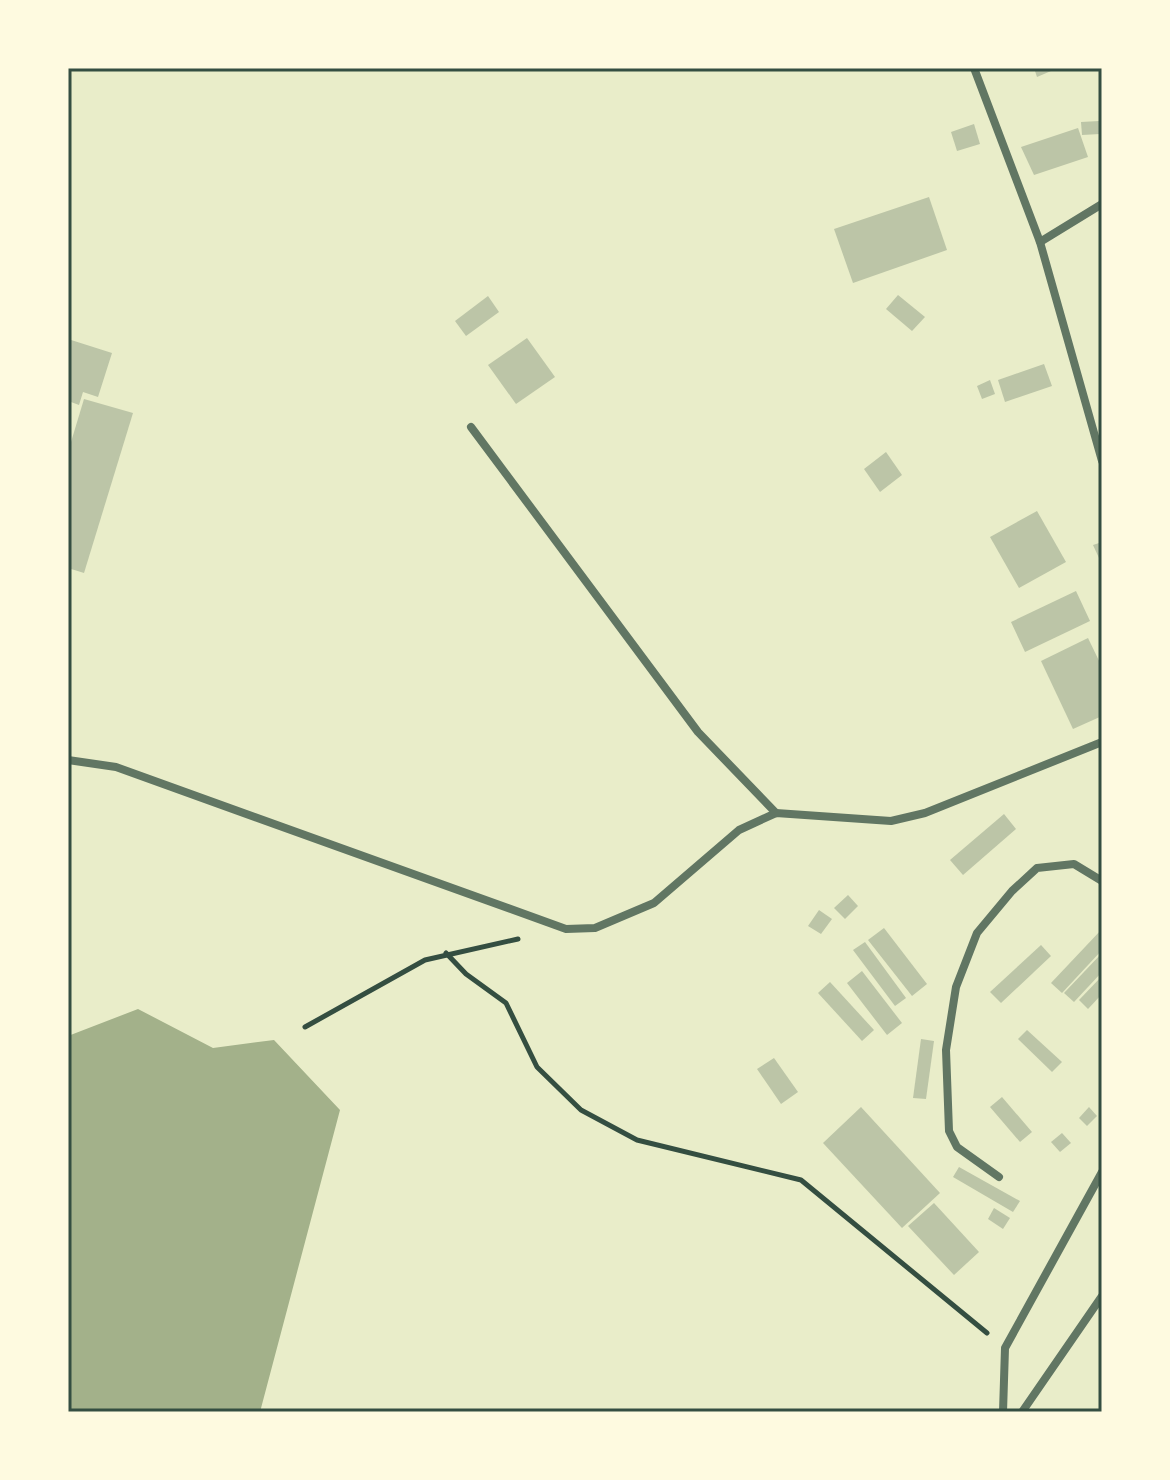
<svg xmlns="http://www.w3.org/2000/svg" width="1170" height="1480" font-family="Signika,sans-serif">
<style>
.water{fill:#a3b18a}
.building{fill:#bcc5a7}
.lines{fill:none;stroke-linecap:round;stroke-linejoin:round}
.path{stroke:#344e41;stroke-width:5}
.minor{stroke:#617663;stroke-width:8}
.neatline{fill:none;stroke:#344e41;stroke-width:3}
</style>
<rect width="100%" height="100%" fill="#e9edc9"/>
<path class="water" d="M138,1009l75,39 61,-8 66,70 -80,302h-192v-376z"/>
<g class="building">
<path d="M1034,68h24l-21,9z"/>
<path d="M1099,121l1,13 -18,1 -1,-13z"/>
<path d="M974,124l6,20 -23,7 -6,-19z"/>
<path d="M1078,128l10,29 -54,18 -13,-28z"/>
<path d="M929,197l18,53 -94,33 -19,-54z"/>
<path d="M898,295l27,22 -13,14 -26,-22z"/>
<path d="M488,296l11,16 -33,24 -11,-15z"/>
<path d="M527,338l28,39 -39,27 -28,-39z"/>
<path d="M68,339l44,14 -14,44 -15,-5 -4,13 -8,-3 -2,8z"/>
<path d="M1044,364l8,22 -47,16 -7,-22z"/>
<path d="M990,380l5,14 -13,5 -5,-13z"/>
<path d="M84,399l49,14 -49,160 -16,-5v-116z"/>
<path d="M886,452l16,23 -22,17 -16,-23z"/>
<path d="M1037,511l29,51 -47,26 -29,-51z"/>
<path d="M1102,542v15l-3,1 -6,-13z"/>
<path d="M1076,591l14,30 -65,31 -14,-30z"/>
<path d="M1088,638l14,29v49l-29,13 -32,-68z"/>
<path d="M1004,814l12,15 -53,46 -13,-15z"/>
<path d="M848,895l10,11 -13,13 -11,-11z"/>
<path d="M819,910l13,9 -11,15 -13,-8z"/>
<path d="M884,928l43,56 -15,12 -44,-56z"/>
<path d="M1102,929v21l-40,43 -11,-10z"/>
<path d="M865,942l41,56 -11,8 -42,-56z"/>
<path d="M1041,945l10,11 -50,47 -11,-11z"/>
<path d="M1102,953v19l-28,30 -10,-9z"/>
<path d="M862,971l40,52 -15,12 -40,-52z"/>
<path d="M1102,976v18l-14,15 -9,-9z"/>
<path d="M830,982l44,48 -12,11 -44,-48z"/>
<path d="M1027,1030l35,32 -10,10 -34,-33z"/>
<path d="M921,1039l13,2 -8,58 -13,-1z"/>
<path d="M774,1058l24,34 -17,12 -24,-35z"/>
<path d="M1002,1097l30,35 -12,10 -30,-35z"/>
<path d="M861,1107l79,86 -38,35 -79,-85z"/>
<path d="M1089,1107l8,9 -10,10 -8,-8z"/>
<path d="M1062,1133l9,10 -11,9 -9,-10z"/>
<path d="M959,1167l61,34 -7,11 -60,-35z"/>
<path d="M934,1203l45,49 -25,23 -46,-49z"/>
<path d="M994,1208l16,10 -7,11 -15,-10z"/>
</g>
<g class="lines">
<g class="path">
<path d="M446,953l20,21 40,29 31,64 44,43 56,30 164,40 186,153"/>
<path d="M305,1027l120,-67 93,-21"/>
</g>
<g class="minor">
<path d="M974,68l66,174 62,219"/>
<path d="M1040,242l62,-38"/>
<path d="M471,427l227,305 78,81"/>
<path d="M68,760l48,7 450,162 29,-1 59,-25 85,-73 37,-17 115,8 34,-8 177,-71"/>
<path d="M999,1177l-42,-30 -8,-16 -3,-81 10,-63 21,-54 35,-42 25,-23 37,-4 28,17"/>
<path d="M1003,1412l2,-64 97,-176"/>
<path d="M1022,1412l80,-116"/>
</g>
</g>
<rect width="1170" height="1480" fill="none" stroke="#fefae0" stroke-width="140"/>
<rect x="70" y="70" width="1030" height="1340" class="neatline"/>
</svg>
